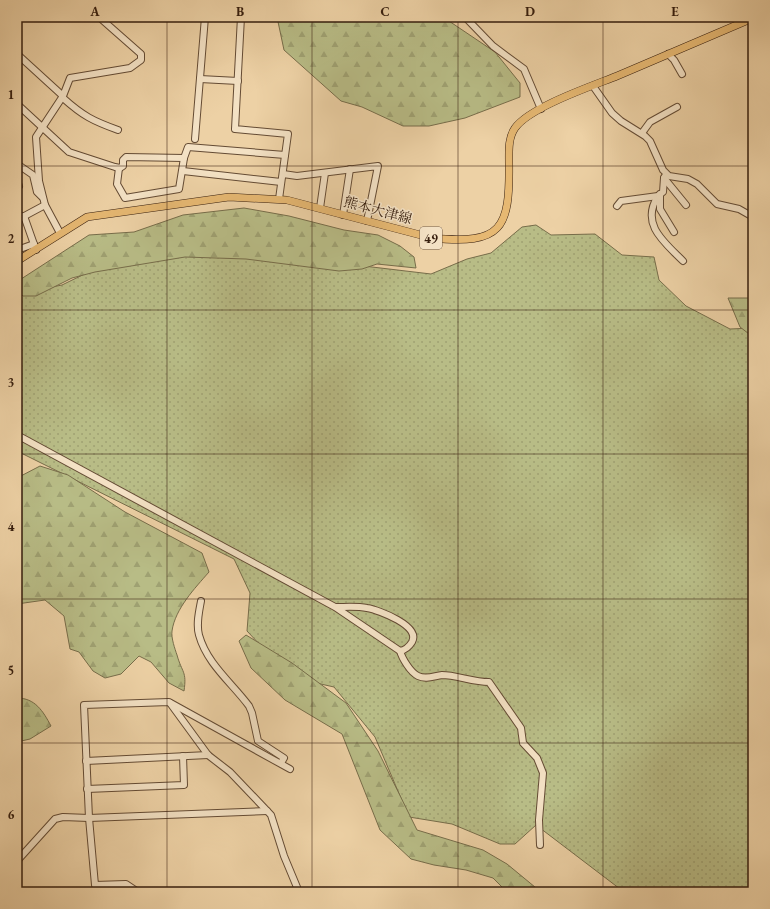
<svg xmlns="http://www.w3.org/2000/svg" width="770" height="909" font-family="'EB Garamond','Noto Serif JP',serif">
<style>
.grass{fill:url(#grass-dots);stroke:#776d4a}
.forest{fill:url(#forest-firs);stroke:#776d4a}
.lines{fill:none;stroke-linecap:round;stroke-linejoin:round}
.minor-casing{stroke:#644b34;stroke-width:8}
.major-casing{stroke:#361e0e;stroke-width:8}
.minor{stroke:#f3e1c4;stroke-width:6}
.major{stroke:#e6b872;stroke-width:7}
.grid{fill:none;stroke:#361e0e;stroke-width:1;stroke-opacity:0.55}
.labels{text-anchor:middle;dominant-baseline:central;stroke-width:3;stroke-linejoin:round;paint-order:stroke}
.shield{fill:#f3e1c4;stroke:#6f5845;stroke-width:1}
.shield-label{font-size:13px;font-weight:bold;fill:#361e0e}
.street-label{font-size:14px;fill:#361e0e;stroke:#f3e1c4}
.neatline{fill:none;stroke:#361e0e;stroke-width:1.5}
.grid-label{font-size:13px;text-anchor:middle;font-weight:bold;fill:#361e0e}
</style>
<defs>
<pattern id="grass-dots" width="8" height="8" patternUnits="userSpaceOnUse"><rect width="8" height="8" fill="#b8bc86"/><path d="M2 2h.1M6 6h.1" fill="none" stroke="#9fa172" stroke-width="1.8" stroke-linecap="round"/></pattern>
<pattern id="forest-firs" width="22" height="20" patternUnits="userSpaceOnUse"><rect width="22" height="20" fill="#b8bc86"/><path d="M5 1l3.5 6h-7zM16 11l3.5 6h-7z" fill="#9fa172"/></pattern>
</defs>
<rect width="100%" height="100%" fill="#edd1a5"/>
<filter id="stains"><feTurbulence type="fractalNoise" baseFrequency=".005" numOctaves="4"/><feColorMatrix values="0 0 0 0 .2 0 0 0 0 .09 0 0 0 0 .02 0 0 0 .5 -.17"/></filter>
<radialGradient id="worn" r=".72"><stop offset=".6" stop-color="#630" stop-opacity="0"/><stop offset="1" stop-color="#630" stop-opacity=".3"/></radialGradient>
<path class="grass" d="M536,225l15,10 44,-1 27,21 32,2 5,23 27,26 44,23 23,-1v16l-2,1 2,2v545h-129l-88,-67 -21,19h-15l-48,-20 -43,-7 -34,-80 -41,-50 -44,-10 -43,-46 3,-38 -16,-34 -217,-108v-157l45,-9 43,-21 90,-18 236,28 36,-15 24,-6 31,-26z"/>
<g class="forest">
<path d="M277,17h166l52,35 25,31v14l-55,21 -36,8h-26l-41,-19 -21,-6 -57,-51z"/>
<path d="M244,208l45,8 55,14 34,5 22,11 14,11 2,11 -39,-4 -15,5 -23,2 -93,-12 -61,-2 -90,15 -23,6 -36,18h-13l-6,-6 1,-9 71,-46 45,-3 49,-17z"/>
<path d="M728,298h25v39l-13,-10z"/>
<path d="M40,466l28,9 57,37 77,41 7,19c-14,16 -34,37 -37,59 -1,7 3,18 5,24 5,18 10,16 7,36l-15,-8 -18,-21 -12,-6 -18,18 -16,4 -12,-7 -14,-19 -9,-3 -6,-33 -19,-16 -28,4v-126z"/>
<path d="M246,635l46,28 54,40 32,48 39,79 66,20 24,14 34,28h-34l-14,-14 -27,-8 -32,-5 -23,-6 -31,-29 -38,-96 -57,-34 -34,-32 -12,-27z"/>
<path d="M17,698c18,0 26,13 34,28l-21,13 -13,3z"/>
</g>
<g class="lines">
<g class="minor-casing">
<g id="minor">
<path d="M241,17l-6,112 53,5 -9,65"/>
<path d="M465,17l28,29 31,23 17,40"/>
<path d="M17,54l46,42 -27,41 3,44 6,24 15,28"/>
<path d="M668,54l6,6 8,14"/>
<path d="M200,79l38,2"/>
<path d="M593,86l19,27 9,8 24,15 5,5 13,29 6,6 19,3 9,5 20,20 22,5 14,8"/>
<path d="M63,96l7,-18 60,-10 11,-8v-6l-42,-37"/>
<path d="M63,98c20,18 30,23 55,32"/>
<path d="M17,104l52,48 46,15 5,1 3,-2v-6l3,-3 58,1"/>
<path d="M642,133l8,-11 27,-15"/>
<path d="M195,139l10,-122"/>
<path d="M17,164l16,11 4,17 5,5"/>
<path d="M119,168l-2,16 8,14 54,-9 5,-31 4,-11 97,8"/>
<path d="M183,171l98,11"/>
<path d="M283,174l14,2 81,-10 -11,55"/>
<path d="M665,176l-1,2 22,27"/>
<path d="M17,180l2,6"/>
<path d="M660,194v15l14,23"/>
<path d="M658,196c-18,28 6,46 25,65"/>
<path d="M617,206l4,-5 37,-5 5,-4 1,-14"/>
<path d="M320,208l5,-35"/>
<path d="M343,215l7,-46"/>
<path d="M24,216l12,34"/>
<path d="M17,220l28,-15"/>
<path d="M17,250l17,-6"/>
<path d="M17,435l318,172 65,44c2,7 10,21 18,25 8,4 16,0 24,-1 14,0 31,7 47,7l32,46 2,15 14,15 6,15 -4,47 1,25"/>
<path d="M201,601c-2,11 -5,23 -2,34 8,29 33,48 50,71l3,7 6,28 26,17 -3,5"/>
<path d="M336,607c10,0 21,-1 31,1 12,2 54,18 45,34 -3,5 -7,8 -12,9"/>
<path d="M170,703l38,52 22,17 41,43 13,41 15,36"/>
<path d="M86,761l122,-6"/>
<path d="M87,789l97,-4 -1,-29"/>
<path d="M17,861l38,-42 8,-2 26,1 178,-7"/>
<path d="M17,890l2,2"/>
<path d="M138,892l-12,-8 -31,1 -6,-67 -5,-113 85,-3 121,67"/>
</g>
</g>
<g class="major-casing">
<path id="major" d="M17,261l70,-44 142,-20 58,3 145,38c70,7 78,-9 77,-75 0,-12 -1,-25 6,-35 15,-21 77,-42 102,-52 45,-19 91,-39 136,-58"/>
</g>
<use href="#minor" class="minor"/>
<use href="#major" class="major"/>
</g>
<path class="grid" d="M167,17v875M312,17v875M458,17v875M603,17v875M17,166h736M17,310h736M17,454h736M17,599h736M17,743h736"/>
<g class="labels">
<rect class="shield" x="420" y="227" width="22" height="22" rx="3"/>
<g class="shield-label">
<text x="431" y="238">49</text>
</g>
<g class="street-label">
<text transform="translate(378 210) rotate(15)">熊本大津線</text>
</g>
</g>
<rect width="770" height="909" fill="none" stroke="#edd1a5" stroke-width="44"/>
<rect x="22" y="22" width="726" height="865" class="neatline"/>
<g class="grid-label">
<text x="95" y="16">A</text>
<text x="240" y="16">B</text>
<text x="385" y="16">C</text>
<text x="530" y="16">D</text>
<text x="675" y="16">E</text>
<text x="11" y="99">1</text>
<text x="11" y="243">2</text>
<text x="11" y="387">3</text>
<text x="11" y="531">4</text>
<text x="11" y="675">5</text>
<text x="11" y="819">6</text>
</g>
<rect width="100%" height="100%" filter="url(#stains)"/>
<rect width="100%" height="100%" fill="url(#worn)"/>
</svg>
